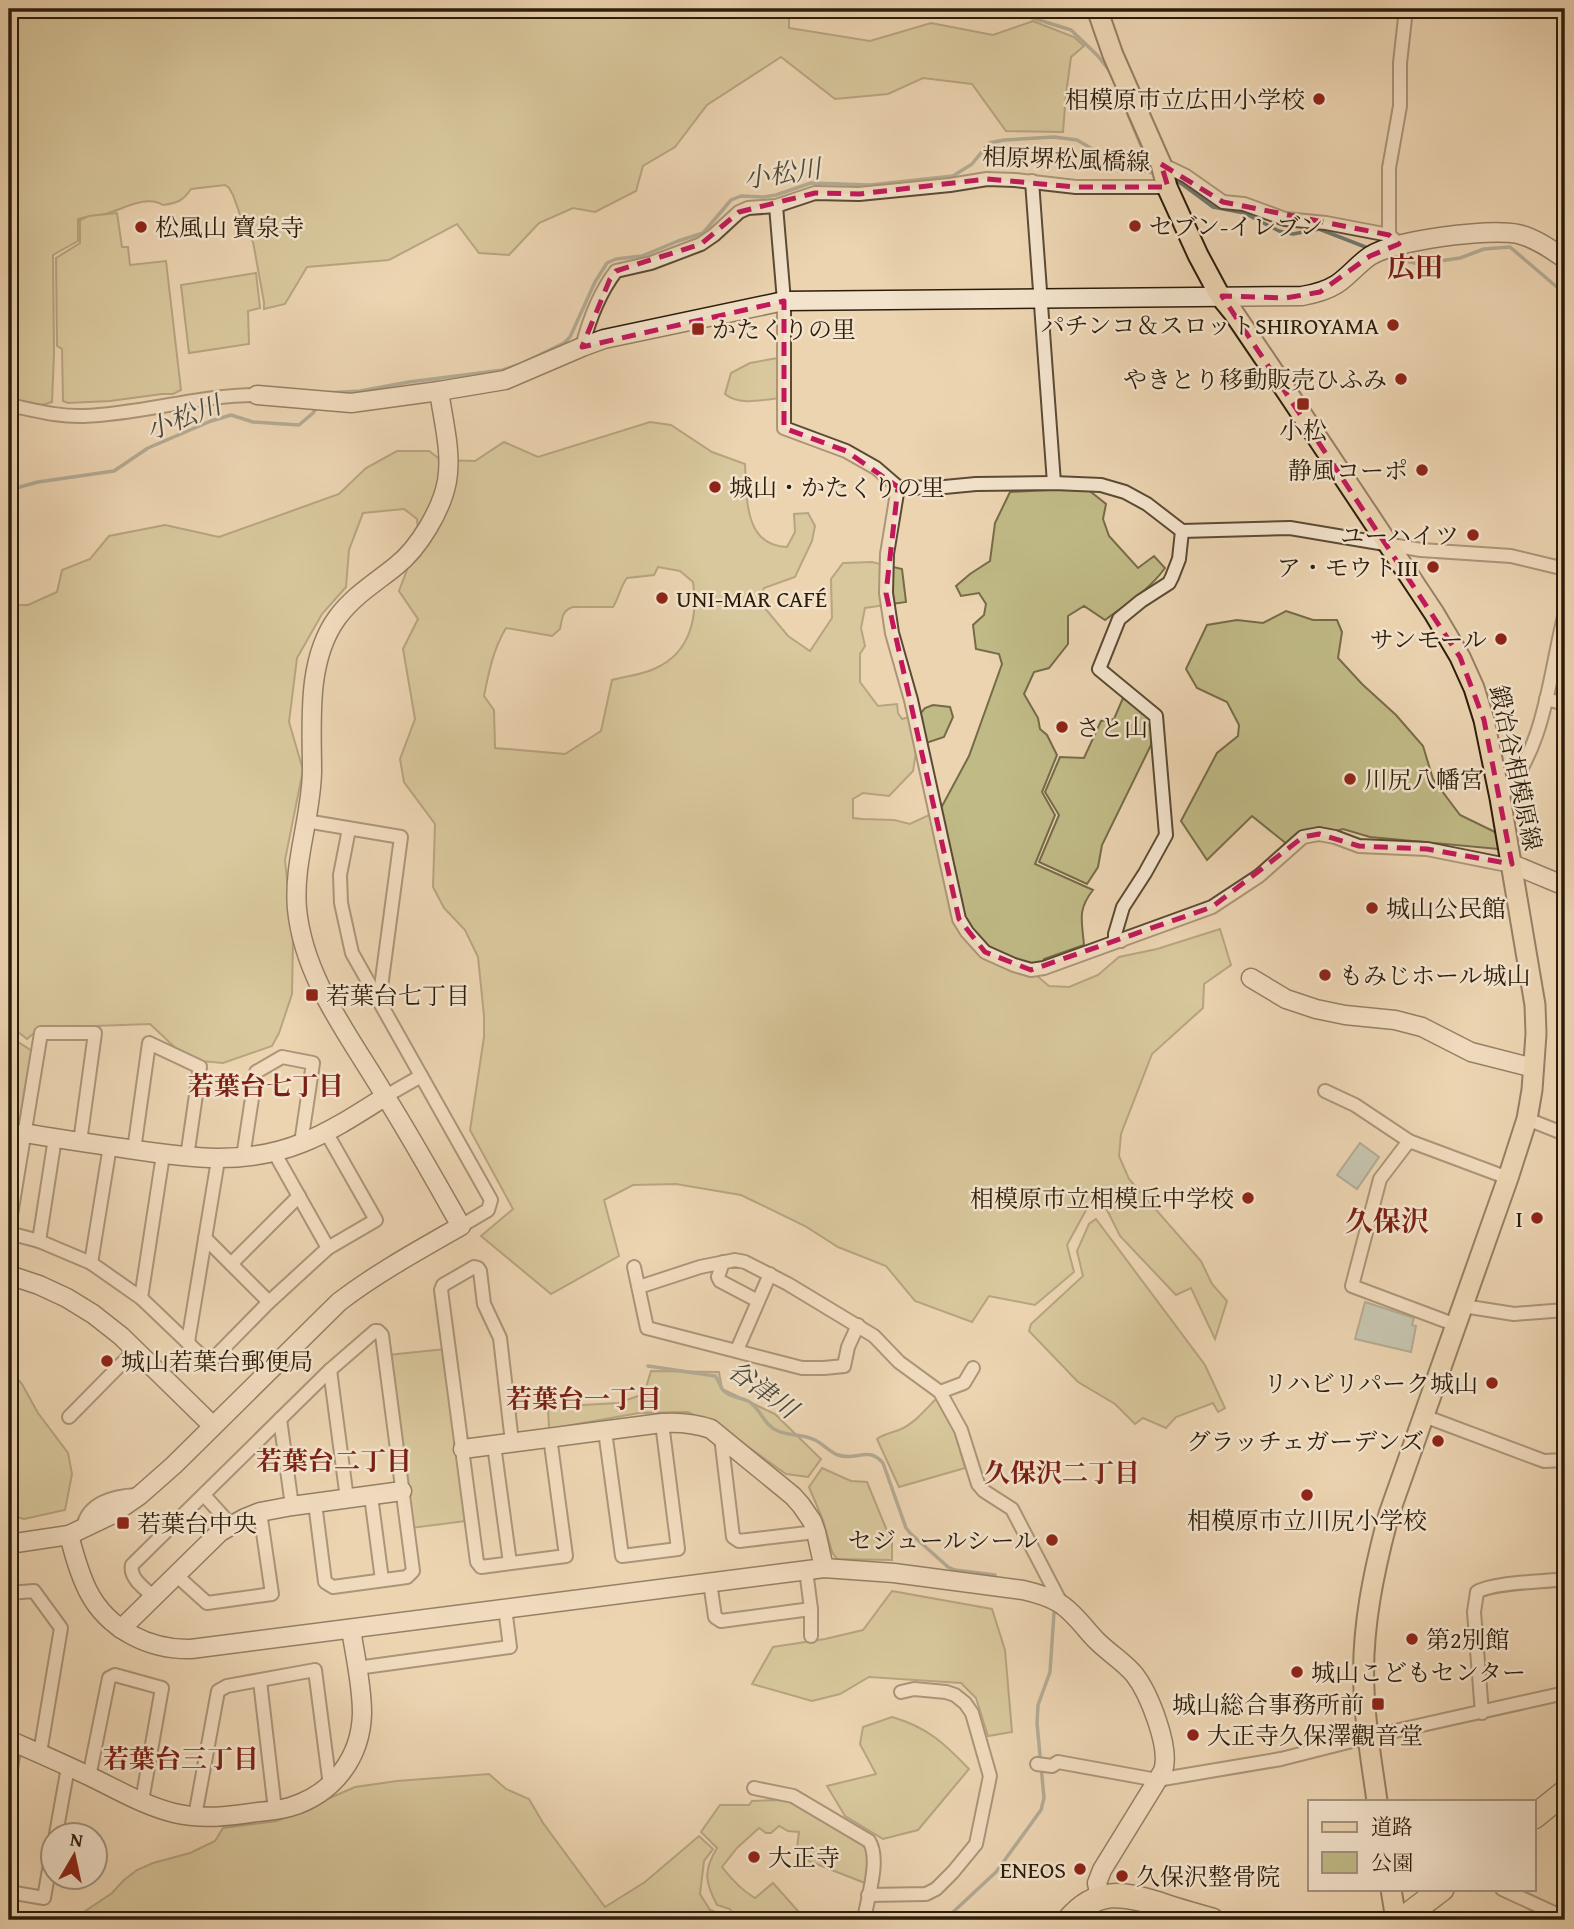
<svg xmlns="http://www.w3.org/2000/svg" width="1574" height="1929" font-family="'Gentium Book Plus','Noto Serif JP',serif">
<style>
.green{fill:#c0ba86;stroke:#766b48;stroke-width:2;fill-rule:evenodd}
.water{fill:#9ab7b2;stroke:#6e796f;stroke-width:2}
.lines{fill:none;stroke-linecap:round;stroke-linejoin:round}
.stream{stroke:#6e796f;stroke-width:3.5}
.street-casing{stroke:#5b4a34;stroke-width:16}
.secondary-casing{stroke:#2b1c0a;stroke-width:21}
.primary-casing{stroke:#2b1c0a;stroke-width:23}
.highway-casing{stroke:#2b1c0a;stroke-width:26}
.street{stroke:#f3e3cc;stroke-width:12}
.secondary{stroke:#f3e3cc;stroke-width:18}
.primary{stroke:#ecd4b1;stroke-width:19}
.highway{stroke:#ecd4b1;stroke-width:23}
.marked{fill:none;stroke:#c2185b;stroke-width:5;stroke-dasharray:14 9;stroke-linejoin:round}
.poi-dot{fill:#8f2418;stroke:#f3e3cc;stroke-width:2.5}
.labels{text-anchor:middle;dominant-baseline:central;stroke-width:5;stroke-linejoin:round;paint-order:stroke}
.poi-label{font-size:24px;fill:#2b1c0a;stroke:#f3e3cc;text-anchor:start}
.street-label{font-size:24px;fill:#2b1c0a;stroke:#f3e3cc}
.water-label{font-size:26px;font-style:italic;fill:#4c4a3c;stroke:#f3e3cc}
.neighbourhood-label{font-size:26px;font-weight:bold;fill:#7a1f14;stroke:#f3e3cc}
.quarter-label{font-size:28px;font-weight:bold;fill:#7a1f14;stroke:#f3e3cc}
</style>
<rect width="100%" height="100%" fill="#ecd4b1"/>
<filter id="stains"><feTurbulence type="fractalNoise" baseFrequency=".00286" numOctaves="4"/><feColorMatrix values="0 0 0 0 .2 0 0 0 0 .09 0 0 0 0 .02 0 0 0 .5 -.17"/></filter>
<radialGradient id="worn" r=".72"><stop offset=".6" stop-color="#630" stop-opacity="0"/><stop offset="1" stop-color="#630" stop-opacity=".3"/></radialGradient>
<g class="green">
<path d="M9,9h780v19l81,13 61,-18 62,12 40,-14 41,16 10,9 -13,11 -5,37 -3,38 -57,-1 -34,-47 -49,-6 -35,16 -53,5 -54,-42 -74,48 -32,42 -32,19 -7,25 -41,21 -22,-4 -34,15 -30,32 -30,-2 -22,-29 -68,36 -82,7 -22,37 -21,5v-7l-11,-60 -9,-16 -11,-31 -4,-7 -4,-3 -34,4c-8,12 -14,14 -28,16 -17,-11 -41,5 -58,9 -10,2 -18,2 -27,5v22l-25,14 1,99 -2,48 -10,3 -33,-5z"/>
<path d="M117,213l5,34h6l2,18 36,-4 15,129 -8,4h-11l-52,7 -42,2 -5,-2 -1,-52 -5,-3 -1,-88 24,-15v-23l9,-4z"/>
<path d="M256,273l4,35 -12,3 1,33 -60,9 -8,-68z"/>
<path d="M778,358l2,40c-18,2 -41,8 -55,-4l6,-21 19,-10z"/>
<path d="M650,422l21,3 41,27 33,12c2,31 -2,82 42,83l8,-15 -1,-18 14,-1 7,13 -3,15 -17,36 -31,11 -5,13 29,35 22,15 22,-33 -1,-39 12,-16 29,-1 30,7 4,33 -41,6 -4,20 4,18 -5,8v28l18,24 19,-2 1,9 4,6 18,-5 5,-6 8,-3 17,2 3,10 -9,20 -27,9 -4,25 -24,25 -26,-3 -10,6v19l9,1 32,1 16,4 30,-14 29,-54 33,-92 -3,-10 -23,-5 -3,-24 11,-10 2,-11 -7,-11 -18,3 -5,-10 14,-12 20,-13 5,-38 15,-31 76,-4 20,16 -3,15 6,17 29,32 16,-12 11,12c-16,22 -38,36 -60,52l-21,-14 -16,10v28l-19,24 -15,4 -10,22 14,24 2,11 7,6 10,20 -15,37 13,23 -20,49 58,26c-16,20 -11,31 -9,55l-40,14 -7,17 12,10 20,1 29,-12 21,-18 38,-8 63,-20 11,36 -27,19 -1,24 -51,46 -31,80 -2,22 10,23 72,82 11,23 15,17 -12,38 -24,-51 -15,7 -56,-59 -23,-46 -30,55 7,27 -39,33 -46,-9 -17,26 -57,-21 -29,-35 -48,-19 -33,-21 -64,-31 -65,-11 -43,1 -29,15 15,56 -68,38 -70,-58 32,-27 -43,-79 14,-93v-21l-6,-59 -13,-27 -21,-22 -11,-21 2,-63 -31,-42 -4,-23 15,-40 -12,-70 15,-30 -19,-28 20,-53 -2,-19 -13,-10 -41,4 -14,37 -3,37 -24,27 -25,44 -8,64 14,48 -18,90 8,79 -1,55 -13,39 -7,13 -49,17 -22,-2 -18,-6 -33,-31 -110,4 -13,11 -18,-14v-423l3,3h16l29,-13 5,-22 28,-11 19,-23 56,-11 54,12 120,-43 27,-26 31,-17h32l12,9 34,1 29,-19 34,15zM658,567l22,4 13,11c5,34 -2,70 -37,86 -13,7 -30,8 -44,12l-11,51 -36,23 -70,-6 -1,-38 -10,-14c5,-25 9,-46 22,-68l46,8 8,-7c2,-10 2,-19 13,-22h40c6,-9 7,-20 14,-29l27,-3z"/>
<path d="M1286,611l27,9h24l5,12 -4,26 24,26 34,31 27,31 10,33 27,36 37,18 1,16 -128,-12 -27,-8 -55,16 -36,-29 -45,44 -26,-39 36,-68 21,-17 1,-11 -12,-23 -30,-14 -11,-19 21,-44 30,-5 26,3z"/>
<path d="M1123,698l29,20 -1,27 -49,100 -4,22 -11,17 -48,-22 20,-47 -14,-23 15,-35 24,1 17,-37 13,-2z"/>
<path d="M9,1036l23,15 -20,131 -3,-1z"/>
<path d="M1096,1219l109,146 20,43 -7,4 -5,-9 -37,14 -10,11 -23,-10 -8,6 -20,-20 -37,-22 -49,-51 2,-7 52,-48 -6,-25 12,-27z"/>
<path d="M445,1349l21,172 -55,7 -23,-173z"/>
<path d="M9,1369l13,15 16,29 30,40 4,21 -7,36 -41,9 -15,-4z"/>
<path d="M651,1371l68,1 3,17 53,25 46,45 -13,18 -22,-3 -63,-45 -35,-17 -49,1 -90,16 -1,-22 70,-4 26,-9z"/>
<path d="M936,1399l19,34 10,35 -66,19 -22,-48c7,-5 14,-6 22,-9 15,-6 26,-20 37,-31z"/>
<path d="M822,1468l29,13 16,1 25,61v17l-55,-1 -5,-7 -9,-32 -14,-33z"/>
<path d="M892,1591l100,18 13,41 7,82 -24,4 -12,-38 -15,-15 -92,-6 -29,17 -28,7 -60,-17 21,-37 52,-8 38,-9z"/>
<path d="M892,1717c35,10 52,26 77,52l-51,61 -35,9 -38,-23 -18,-30 49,-12 -16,-30 3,-17z"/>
<path d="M489,1774l17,15 23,10 14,24 62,84 40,-25 54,-46 14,13 -9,12 -4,33 10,16 20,7 1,3h-455l-2,-3 -1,3h-201l40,-27 12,-13 13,-10 16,-7 37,-10 25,-12 8,-13 54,-7 78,-34 42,-6z"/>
<path d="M777,1800l22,3 66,39 3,18 -3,23 -69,-27 3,-24 -11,-1 -9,-5 -8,7h-5l-7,-5 -22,20 -15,19c10,13 19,23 33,31l18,-15 33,37h-70l-6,-11 -13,-4c-12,-23 -14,-34 0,-57l-16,-16 19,-27h29l3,-4z"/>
</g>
<g class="water">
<path d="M1360,1143l19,14 -22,32 -20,-14z"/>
<path d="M1365,1302l49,16 -2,7 4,1 -5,26 -56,-13z"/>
</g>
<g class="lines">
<g class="stream">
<path d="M1004,9l67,21 26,25 12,15"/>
<path d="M1118,90l34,82"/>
<path d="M1173,180l9,4 31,23 31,6 35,18 14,3 26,-5 49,19"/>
<path d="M1385,256l34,8 41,-6 24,-9 26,-2 55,47"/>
<path d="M525,362l39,-19 6,-6 25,-55 12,-19 9,-4 26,-3 36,-15 25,-8 28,-33 10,-4 23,1 12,-2 35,-12 59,2 83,-9 19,-12 17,-21 15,-3 50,-3 23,3 36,21 43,13"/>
<path d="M325,393l35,-2 49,-9 94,-12 15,-5"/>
<path d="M9,490l29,-8 76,-11 34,-23 63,-27 20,-6 22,7 46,3 14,-12 5,-8"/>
<path d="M648,1366l67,10c4,4 4,9 8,14 5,7 17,7 25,11 13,7 15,24 30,30 11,5 26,3 37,9 8,4 15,12 23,15 18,7 30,-10 45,8l23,65 4,5 38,34 7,3 40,5"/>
<path d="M946,1920l5,-6 45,-42 45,-62 3,-12 -7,-75 1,-18 12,-33 4,-59"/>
</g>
<g class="street-casing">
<g id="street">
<path d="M1161,164l25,12 37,26 21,2 41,15 41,4 63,12 10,9"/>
<path d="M1032,181l22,302"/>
<path d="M776,206l8,95v127l62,23 30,17 22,19 36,1 42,-4 78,-1 47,2 24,7 22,12 35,27 108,-3 131,22 90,6 54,13"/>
<path d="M1389,235v-67l11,-62v-43l6,-54"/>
<path d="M582,347c7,-27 17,-54 34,-76l35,-8 50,-19 13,-9 25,-23 9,-4 28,-2 39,-13 44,1 91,-9 37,-6 28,1 61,7h91"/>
<path d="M9,405c25,5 49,12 75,11 58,-2 114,-21 173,-21"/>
<path d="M898,487l-11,67 -1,39 6,40 19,67 48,219 8,13 18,20 29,13 17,5 13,-2 168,-61 47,-31 44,-39 16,-3 16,3 24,9 68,3 75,15h10"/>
<path d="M1546,699l19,5"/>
<path d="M1500,798c46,-49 49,-124 65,-185"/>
<path d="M306,821l95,16 -22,165"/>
<path d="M349,829l-9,46 1,28 11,50 139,247 -3,10 -27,16"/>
<path d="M1121,941l-6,-2v-5l8,-27 22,-34 21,-38 -10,-119 -57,-47 20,-50 22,-18 28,-18 3,-6 7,-18 3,-28"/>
<path d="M1325,1091l30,14 54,36"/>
<path d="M386,1096l35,-20"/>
<path d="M1527,1119l38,15"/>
<path d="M134,1150l15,-107 51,24 -13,90"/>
<path d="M274,1152l54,96"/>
<path d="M243,1157l13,-85 26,-15 31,6 -12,80"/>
<path d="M9,1227l32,-194h54l-15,109"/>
<path d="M9,1233l30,8 52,22 50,35 68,65 60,-61 59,-54 48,-28 -50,-88"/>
<path d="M205,1238l64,64"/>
<path d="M39,1241l16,-103"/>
<path d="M723,1262l-5,15 2,4 38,20"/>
<path d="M91,1263l19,-117"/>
<path d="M231,1264l68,-68"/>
<path d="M634,1267l13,61 155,40h22l20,-2 4,-19 10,-22"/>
<path d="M639,1287l61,-20 35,-7 10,2 43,22 86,52 25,26 41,30 21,38 17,54 6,7 28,18 49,94"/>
<path d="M141,1298l22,-143"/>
<path d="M1463,1306l51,8 51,-4"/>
<path d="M1456,1325l-104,-39 28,-107 29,-38 99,37"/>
<path d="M188,1342l30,-182"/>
<path d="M737,1350l33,-76"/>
<path d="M330,1370l17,129"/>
<path d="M940,1392l24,-9 9,-15"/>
<path d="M1424,1416l120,45 21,-1"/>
<path d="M69,1417l66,-67"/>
<path d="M280,1419l12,87"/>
<path d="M605,1431l17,125 56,-7 -16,-126"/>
<path d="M721,1437l12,100 6,4 77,-9"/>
<path d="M512,1442l-12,-104 -16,-34 -4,-33 -2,-3 -4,-1 -31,18 -2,5 36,272 4,5 85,-11 -16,-119"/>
<path d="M494,1445l16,118"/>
<path d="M204,1495l27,30"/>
<path d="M371,1496l11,84"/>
<path d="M83,1528c4,-25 31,-32 54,-33"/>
<path d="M176,1575l31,28 65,-9 -12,-82"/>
<path d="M710,1582l5,35 6,4 90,-12 -5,-39"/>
<path d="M9,1593l25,-2 27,37 -21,125"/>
<path d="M154,1597c-9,-8 -25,-19 -22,-32l198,-195 45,-39h3l4,4 31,236 -6,6 -74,10 -8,-5 -10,-79"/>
<path d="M811,1636v-27"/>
<path d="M357,1668l153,-21 -5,-39"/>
<path d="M260,1681l15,129"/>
<path d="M1482,1713l-8,-101 3,-20c15,-10 68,-10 88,-13"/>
<path d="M1037,1764l15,2 6,-4 99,18 124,-21 87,-22 197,-44"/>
<path d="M89,1777l20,-99 6,-3 47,13 -20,113"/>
<path d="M9,1781l6,-38"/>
<path d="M754,1788l39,8 76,45c12,18 -2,58 -5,79"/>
<path d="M195,1816l23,-125 9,-5 88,-16 15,116"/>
<path d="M56,1834l12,-67"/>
<path d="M1502,1889l63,29"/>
<path d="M9,1892l35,6 8,-45"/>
<path d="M868,1895l58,-1 10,-5 17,-17 23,-28 14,-68 -18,-63 -7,-10 -10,-8 -9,-3 -32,-3 -13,3"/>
<path d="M1414,1910l22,10"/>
</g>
</g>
<g class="secondary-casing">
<g id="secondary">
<path d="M257,395l94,8 88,-12 66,-11 77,-33 22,-8 180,-38 518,-5c12,-2 24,-5 35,-12 12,-8 21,-20 33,-28 25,-16 119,-28 148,-22 17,4 33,15 47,25"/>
<path d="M1512,864l53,22"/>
<path d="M1251,978l35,21 30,10 29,6 50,5 27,7 49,25 63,16"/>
<path d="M24,1133c35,6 70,11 105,16 60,9 116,17 173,-6 30,-12 57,-30 84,-47"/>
<path d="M9,1275l30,10 28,13 26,16 28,22 92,90"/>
<path d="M463,1449l199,-26c18,-1 32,0 49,6l82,67 8,9 11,16 4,11 8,36"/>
<path d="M69,1535c5,19 10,38 19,56 20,39 62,59 103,58l633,-81 70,5 129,17c13,3 25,6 36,13 15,9 26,26 38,38 12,12 27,21 37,33 15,19 37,74 29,97l-61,99 -5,13 3,14"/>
<path d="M9,1544l60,-9 42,-20 29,-20 34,-30 165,-163c38,-29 80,-52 122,-76 -25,-44 -50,-89 -77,-132 -35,-59 -80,-115 -87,-185 -4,-46 14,-91 15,-137 0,-50 -6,-111 25,-154 16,-22 38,-35 59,-52 23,-18 46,-57 51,-85 5,-29 -4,-61 -8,-90"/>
<path d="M121,1629l99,-97 25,-14 15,-6 32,-6 110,-15"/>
<path d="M9,1740c27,12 55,24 82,37 27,13 54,29 83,36 29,7 56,3 84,-1 11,-1 22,-2 32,-5 43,-13 71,-49 72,-94 0,-28 -7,-57 -11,-84"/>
</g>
</g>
<g class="primary-casing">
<g id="primary">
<path d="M1097,9l16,46 48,109 6,23 31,68 22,41 13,16 36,53 165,248 26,44 14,31 10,32 16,78 35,207 1,29 -4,56 -5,29 -19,59 -119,336c-15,56 -28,116 -25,175 1,38 8,75 13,112"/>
<path d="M1391,1889l5,31"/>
</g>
</g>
<g class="highway-casing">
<g id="highway">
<path d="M1534,1817l31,-25"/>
<path d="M1069,1920c27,-32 54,-27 90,-16 17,6 35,11 53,16"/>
<path d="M1401,1920l41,-31"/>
</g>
</g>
<use href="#street" class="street"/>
<use href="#secondary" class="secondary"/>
<use href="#primary" class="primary"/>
<use href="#highway" class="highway"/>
</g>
<path d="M0 0H1574V1929H0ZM1161,164l62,38 166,33 10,9 -29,12 -50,36 -34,6 -64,-2 238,361 24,63 28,144 -85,-15 -68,-3 -40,-12 -16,3 -91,70 -181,63 -46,-18 -26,-33 -73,-326 12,-106 -52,-36 -62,-23v-127l-202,46 28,-68 6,-8 85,-27 38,-32 76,-19 44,1 128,-15 89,8h92z" fill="#ecd4b1" fill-opacity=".55" fill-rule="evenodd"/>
<path class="marked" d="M1161,164l62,38 166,33 10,9 -29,12 -50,36 -34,6 -64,-2 238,361 24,63 28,144 -85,-15 -68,-3 -40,-12 -16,3 -91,70 -181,63 -46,-18 -26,-33 -73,-326 12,-106 -52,-36 -62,-23v-127l-202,46 28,-68 6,-8 85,-27 38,-32 76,-19 44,1 128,-15 89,8h92z"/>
<g class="poi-dot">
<circle cx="1319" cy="99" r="7"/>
<circle cx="1135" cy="226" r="7"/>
<circle cx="141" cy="227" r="7"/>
<circle cx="1393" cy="325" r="7"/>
<rect x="691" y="322" width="14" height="14" rx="3.5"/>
<circle cx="1401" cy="379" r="7"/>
<rect x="1296" y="397" width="14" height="14" rx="3.5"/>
<circle cx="1422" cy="470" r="7"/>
<circle cx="715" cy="487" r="7"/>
<circle cx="1473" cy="535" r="7"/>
<circle cx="1433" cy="567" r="7"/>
<circle cx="662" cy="598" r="7"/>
<circle cx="1501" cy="639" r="7"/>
<circle cx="1062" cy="727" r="7"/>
<circle cx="1350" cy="779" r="7"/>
<circle cx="1372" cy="908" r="7"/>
<circle cx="1325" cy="975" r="7"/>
<rect x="305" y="988" width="14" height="14" rx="3.5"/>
<circle cx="1248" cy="1198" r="7"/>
<circle cx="1537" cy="1218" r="7"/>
<circle cx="107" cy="1361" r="7"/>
<circle cx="1492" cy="1383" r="7"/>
<circle cx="1438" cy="1441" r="7"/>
<circle cx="1307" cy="1495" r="7"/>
<rect x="116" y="1516" width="14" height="14" rx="3.5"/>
<circle cx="1052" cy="1540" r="7"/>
<circle cx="1412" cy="1639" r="7"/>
<circle cx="1297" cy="1672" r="7"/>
<rect x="1371" y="1697" width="14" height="14" rx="3.5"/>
<circle cx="1193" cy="1735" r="7"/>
<circle cx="754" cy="1857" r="7"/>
<circle cx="1080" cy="1869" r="7"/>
<circle cx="1122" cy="1876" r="7"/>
</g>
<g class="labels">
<g class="poi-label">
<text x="1305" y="99" text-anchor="end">相模原市立広田小学校</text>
<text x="1149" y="226">セブン-イレブン</text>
<text x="155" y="227">松風山 寶泉寺</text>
<text x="1379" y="325" text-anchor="end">パチンコ＆スロットSHIROYAMA</text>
<text x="712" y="329">かたくりの里</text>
<text x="1387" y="379" text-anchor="end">やきとり移動販売ひふみ</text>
<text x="1303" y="430" text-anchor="middle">小松</text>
<text x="1408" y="470" text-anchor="end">静風コーポ</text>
<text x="729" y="487">城山・かたくりの里</text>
<text x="1459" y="535" text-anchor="end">ユーハイツ</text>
<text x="1419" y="567" text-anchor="end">ア・モウトⅢ</text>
<text x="676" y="598">UNI-MAR CAFÉ</text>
<text x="1487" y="639" text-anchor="end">サンモール</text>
<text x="1076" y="727">さと山</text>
<text x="1364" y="779">川尻八幡宮</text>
<text x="1386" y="908">城山公民館</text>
<text x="1339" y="975">もみじホール城山</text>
<text x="326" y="995">若葉台七丁目</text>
<text x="1234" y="1198" text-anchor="end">相模原市立相模丘中学校</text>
<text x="1523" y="1218" text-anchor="end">Ⅰ</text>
<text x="121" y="1361">城山若葉台郵便局</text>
<text x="1478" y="1383" text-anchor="end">リハビリパーク城山</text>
<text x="1424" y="1441" text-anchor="end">グラッチェガーデンズ</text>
<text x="1307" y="1520" text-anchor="middle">相模原市立川尻小学校</text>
<text x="137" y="1523">若葉台中央</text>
<text x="1038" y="1540" text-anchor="end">セジュールシール</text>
<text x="1426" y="1639">第2別館</text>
<text x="1311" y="1672">城山こどもセンター</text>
<text x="1364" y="1704" text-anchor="end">城山総合事務所前</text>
<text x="1207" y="1735">大正寺久保澤觀音堂</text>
<text x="768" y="1857">大正寺</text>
<text x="1066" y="1869" text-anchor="end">ENEOS</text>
<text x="1136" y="1876">久保沢整骨院</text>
</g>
<g class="street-label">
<text transform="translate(1066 159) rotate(2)">相原堺松風橋線</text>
<text transform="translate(1516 768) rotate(78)">鍛冶谷相模原線</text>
</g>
<g class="water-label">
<text transform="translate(782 173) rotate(-8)">小松川</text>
<text transform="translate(183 417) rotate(-21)">小松川</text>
<text transform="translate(763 1389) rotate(36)">谷津川</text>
</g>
<g class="neighbourhood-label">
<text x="266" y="1085">若葉台七丁目</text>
<text x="584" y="1398">若葉台一丁目</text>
<text x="334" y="1460">若葉台二丁目</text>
<text x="1062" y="1472">久保沢二丁目</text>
<text x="181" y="1758">若葉台三丁目</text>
</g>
<g class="quarter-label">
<text x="1415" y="266">広田</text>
<text x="1387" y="1220">久保沢</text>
</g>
</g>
<rect width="1574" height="1929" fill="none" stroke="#ecd4b1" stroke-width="35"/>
<rect x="10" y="10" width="1553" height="1908" fill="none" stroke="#2b1c0a" stroke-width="3.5"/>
<rect x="18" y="18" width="1539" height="1894" fill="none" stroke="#2b1c0a" stroke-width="2"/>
<rect x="1308" y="1800" width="228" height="91" fill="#f3e3cc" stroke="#a3937e" stroke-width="2"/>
<rect x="1322" y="1822" width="35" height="10" fill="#ecd4b1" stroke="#a3937e" stroke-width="2"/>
<text x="1371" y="1834" font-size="21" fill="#2b1c0a">道路</text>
<rect x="1322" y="1852" width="35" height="21" fill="#c0ba86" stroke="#a3937e" stroke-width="2"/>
<text x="1371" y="1870" font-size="21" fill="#2b1c0a">公園</text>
<g transform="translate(74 1856) rotate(9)"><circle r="33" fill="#f3e3cc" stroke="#a3937e" stroke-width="2"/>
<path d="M0-5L12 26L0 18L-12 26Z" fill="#8f2418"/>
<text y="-10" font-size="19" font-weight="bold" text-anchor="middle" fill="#2b1c0a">N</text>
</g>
<rect width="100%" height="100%" filter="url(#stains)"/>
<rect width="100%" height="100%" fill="url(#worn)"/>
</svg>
